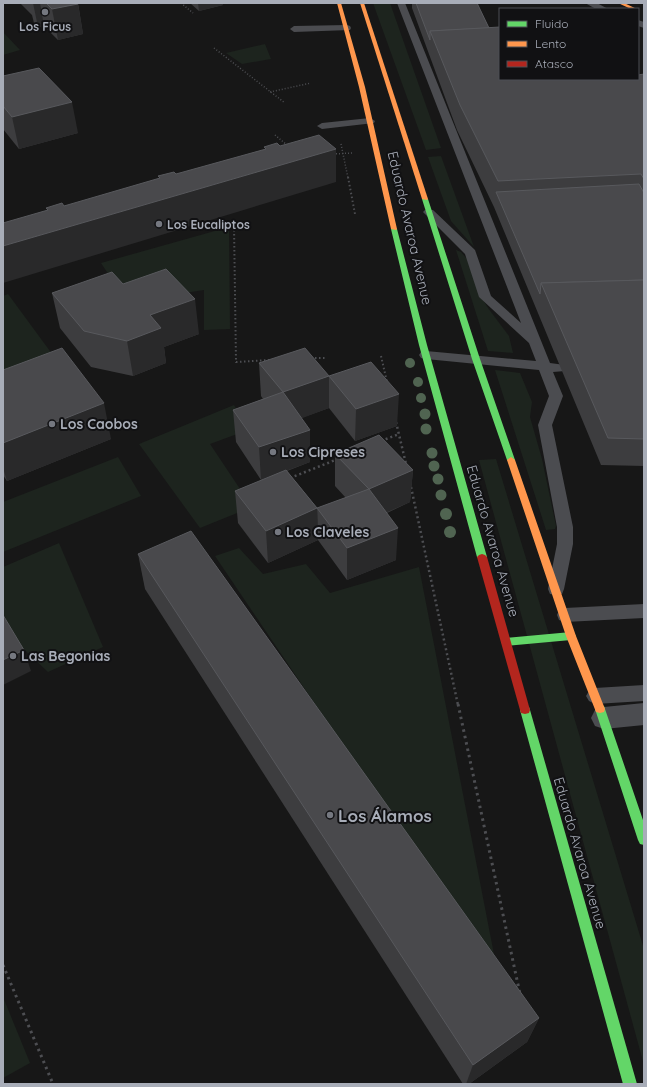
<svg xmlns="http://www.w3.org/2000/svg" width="647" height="1087" font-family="Quicksand,sans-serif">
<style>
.green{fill:#1d241e}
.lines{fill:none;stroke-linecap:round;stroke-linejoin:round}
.path-far3{stroke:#4d4e52;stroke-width:1.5;stroke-dasharray:1 2;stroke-linecap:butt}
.path-far2{stroke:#4d4e52;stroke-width:2;stroke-dasharray:1.5 2.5;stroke-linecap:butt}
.path-far1{stroke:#4d4e52;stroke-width:2.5;stroke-dasharray:2 3;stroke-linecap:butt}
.path{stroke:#4d4e52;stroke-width:3;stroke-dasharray:2.5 4;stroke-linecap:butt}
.lane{fill:#4b4c50;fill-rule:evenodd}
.street{fill:#4b4c50;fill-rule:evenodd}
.fast{fill:#63d668;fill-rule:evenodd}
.slow{fill:#ff974d;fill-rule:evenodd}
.jam{fill:#b3261e;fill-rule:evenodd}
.tree{fill:#506451}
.wall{fill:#3d3d3f}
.shaded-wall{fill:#29292a}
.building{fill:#49494c;stroke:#58595d}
.poi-dot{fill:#757880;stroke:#111113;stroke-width:1.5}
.labels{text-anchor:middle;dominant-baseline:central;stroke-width:4;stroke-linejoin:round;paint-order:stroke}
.far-poi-label{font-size:12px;font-weight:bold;fill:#a8adb8;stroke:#111113}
.street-label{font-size:14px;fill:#a8adb8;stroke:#111113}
.poi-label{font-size:14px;font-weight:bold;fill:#a8adb8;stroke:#111113;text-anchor:start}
.near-poi-label{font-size:17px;font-weight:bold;fill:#a8adb8;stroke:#111113;text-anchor:start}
</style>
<rect width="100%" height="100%" fill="#171717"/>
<g class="green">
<path d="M373,3h17l51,145 -15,2z"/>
<path d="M3,32l17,18 -17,5z"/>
<path d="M265,44l6,15 -29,5 -16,-11z"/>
<path d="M441,156l33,91 -23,-26 -23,-64z"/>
<path d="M229,227l1,102 -26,1v-40l-77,12 -26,-39z"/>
<path d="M456,250l5,2 6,7 13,36 8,13 21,28 4,17 -25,-2z"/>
<path d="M8,294l47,64 -52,21v-83z"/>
<path d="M495,370l25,3 12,29 -2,15 12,42 14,67 -1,3 -9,1z"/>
<path d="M234,405l14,25 -38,14 42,63 -52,21 -61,-84z"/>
<path d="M118,457l23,39 -138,56v-50z"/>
<path d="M496,459l148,490v116l-165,-605z"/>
<path d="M59,543l44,104 -55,25 -37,-35 -8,-21v-49z"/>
<path d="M239,548l24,26 43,-10 24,29 89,-26 79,408 -283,-419z"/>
<path d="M3,997l27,66 -27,15z"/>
</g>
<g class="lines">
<g class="path-far3">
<path d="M181,3l12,10"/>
<path d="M214,48l71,55"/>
<path d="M270,92l41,-9"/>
<path d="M275,135l12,10"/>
<path d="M341,144l7,34"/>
<path d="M333,154l19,-1"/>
</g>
<g class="path-far2">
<path d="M348,177l7,37"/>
<path d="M234,226l2,136 34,-2"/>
<path d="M381,356l6,26"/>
<path d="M311,358h15"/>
</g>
<g class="path-far1">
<path d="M396,422l10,42"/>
<path d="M381,441l18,-7"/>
<path d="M290,478l48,-19"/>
<path d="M411,487l47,218"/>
</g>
<g class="path">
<path d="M458,704l62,290"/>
<path d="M3,965l50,119"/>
</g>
<g class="lane">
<path d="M397,3h8l145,360 15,2 2,3 -2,3 -12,1 10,24 -11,29 21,102v17l-9,45 -2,5 -6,1 -6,-1 -2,-5 9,-45v-17l-19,-102 11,-29 -10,-26 -113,-11 -5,-1 -2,-3 2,-3 5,-1 110,10 -7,-18 -50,-46 -14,-43 -42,-42 2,-2h8l42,40 16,46 30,27z"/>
<path d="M585,3h12l11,6h-12z"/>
<path d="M638,20l6,2v6l-6,-2z"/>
<path d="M347,25l3,1 1,2 -1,2 -56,2 -4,-3 4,-3z"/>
<path d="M370,118l5,3 -1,2 -52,6 -5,-3 5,-3z"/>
<path d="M644,604v14l-79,4 -6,-2 -2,-5 2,-5 6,-2z"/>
<path d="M644,685v16l-49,3 -6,-3 -3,-5 3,-5 6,-3z"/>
</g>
<path class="street" d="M644,703v22l-40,4 -9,-3 -4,-8 4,-8 9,-3z"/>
<g class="fast">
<path d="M423,198l5,1 52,160 35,101 -1,2 -3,1 -4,-3 -35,-101 -50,-160z"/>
<path d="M394,227l3,2 30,116 60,212 -2,2h-6l-2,-2 -58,-212 -28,-116z"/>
<path d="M571,632l3,1 2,3 -2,3 -3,1 -65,6 -3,-1 -2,-3 2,-3 3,-1z"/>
<path d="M600,705l4,1 1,3 39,114v22l-4,-1 -2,-4 -43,-131 1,-3z"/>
<path d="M525,706l4,1 1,3 107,374h-14l-103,-374 1,-3z"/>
</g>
<g class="slow">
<path d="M337,3h4l24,84 32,142 -1,1 -5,-1 -32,-142z"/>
<path d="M360,3h4l64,196 -1,1 -5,-1z"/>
<path d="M618,3h6l13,6h-6z"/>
<path d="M511,457l4,3 61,176 29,73 -1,3 -4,1 -4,-1 -30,-76 -59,-176z"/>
</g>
<path class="jam" d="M482,554l3,1 2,2 43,153 -1,3 -4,1 -4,-1 -1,-3 -43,-153 2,-2z"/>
</g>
<g class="tree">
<circle cx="410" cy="363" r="5"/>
<circle cx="418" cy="382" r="5"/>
<circle cx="421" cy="398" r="5"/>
<circle cx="425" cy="414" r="5.5"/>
<circle cx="426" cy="429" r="5.5"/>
<circle cx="432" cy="453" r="5.5"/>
<circle cx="434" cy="466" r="5.5"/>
<circle cx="438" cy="479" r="5.5"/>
<circle cx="441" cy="495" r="5.5"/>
<circle cx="446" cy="514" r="6"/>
<circle cx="450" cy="532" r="6"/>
</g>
<g class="wall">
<path d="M20,3h58l5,31 -25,6 -14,-14 -6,1 -4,-4 -2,-8z"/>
<path d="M190,3h33v2l-24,6z"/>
<path d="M412,3h65l12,25 149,51 6,-5v392l-43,-1 -107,-258 -37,-77 -45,-122z"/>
<path d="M3,76l75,57 -59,16 -16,-20z"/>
<path d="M123,284l76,50 -35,13 2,16 -33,13 -42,-9 -31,-39 -8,-35z"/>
<path d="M259,363l70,13v32l-28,10 9,44 -23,9 30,37 1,32 -50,23 -30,-40 -3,-32 40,-16 -14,5 -25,-38 -3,-32 30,-11 -2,-3z"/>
<path d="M3,370l108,69 -104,42 -4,-6z"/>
<path d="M329,376l68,50 -42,15 -26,-33z"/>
<path d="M335,454l78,16 -3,32 -23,11 9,47 -49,20 -29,-40 -1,-32 29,-10 -11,-12z"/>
<path d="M138,554l401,464 -12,24 -58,42h-6l-318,-495z"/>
</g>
<g class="shaded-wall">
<path d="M33,3h7l4,23 -6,1z"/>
<path d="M198,3h25v2l-24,6z"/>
<path d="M78,4l5,30 -25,6 -6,-31z"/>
<path d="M72,102l6,31 -59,16 -7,-32z"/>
<path d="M336,149v33l-333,101v-37z"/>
<path d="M195,299l4,35 -35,13 2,16 -33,13 -6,-35 23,-26z"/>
<path d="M329,376v32l-45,17 -1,-33z"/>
<path d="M399,394l-2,32 -42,15 1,-32z"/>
<path d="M104,403l7,36 -104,42 -4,-13v-25z"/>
<path d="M310,430v32l-49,18 -2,-33z"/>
<path d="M413,470l-3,32 -43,19 2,-32z"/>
<path d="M317,508l1,32 -50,23 -2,-32z"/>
<path d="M398,528l-2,32 -49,20v-32z"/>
<path d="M24,650l7,21 -28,14v-25z"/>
<path d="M539,1018l-12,24 -58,42h-3l7,-19z"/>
</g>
<g class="building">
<path d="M46,3h32v1l-26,5z"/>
<path d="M416,3h61l12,25 -59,3v9z"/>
<path d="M500,27v52h138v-4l6,-1v105l-3,-5 -143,7 -38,-76 -30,-74z"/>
<path d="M39,68l33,34 -60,15 -9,-11v-30z"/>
<path d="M319,135l17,14 -333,97v-23l45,-13 -2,-2 16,-5 2,3 96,-28 -2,-2 16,-4 2,2 90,-25 -2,-2 13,-4 3,3z"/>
<path d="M639,184l5,9v87l-103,3 -1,11 -44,-102z"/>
<path d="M166,269l29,30 -45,16 11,13 -34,13 -43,-10 -32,-38 60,-21 11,12z"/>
<path d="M644,280v159l-36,-1 -67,-155z"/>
<path d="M62,348l42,55 -101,40v-73z"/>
<path d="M305,348l24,28 -46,16 -24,-29z"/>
<path d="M371,362l28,32 -43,15 -27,-33z"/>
<path d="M283,392l27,38 -51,17 -26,-37z"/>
<path d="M379,435l34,35 -44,19 -34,-35z"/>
<path d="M286,470l31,38 -51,23 -31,-40z"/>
<path d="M369,489l29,39 -51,20 -30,-40z"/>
<path d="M191,531l348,487 -66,47 -335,-511z"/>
<path d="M3,615l21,35 -21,10z"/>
</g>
<g class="poi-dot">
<circle cx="45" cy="12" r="4"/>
<circle cx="159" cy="224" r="4"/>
<circle cx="52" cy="424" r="4"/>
<circle cx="273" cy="452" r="4"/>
<circle cx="278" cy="532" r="4"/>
<circle cx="13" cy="656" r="4"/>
<circle cx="330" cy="815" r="4"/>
</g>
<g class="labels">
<g class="far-poi-label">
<text x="45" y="26">Los Ficus</text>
<text x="167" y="224" text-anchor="start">Los Eucaliptos</text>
</g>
<g class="street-label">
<text transform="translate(410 228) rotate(77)">Eduardo Avaroa Avenue</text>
<text transform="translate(493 541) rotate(74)">Eduardo Avaroa Avenue</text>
<text transform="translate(580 853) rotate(74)">Eduardo Avaroa Avenue</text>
</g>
<g class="poi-label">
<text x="60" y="424">Los Caobos</text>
<text x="281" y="452">Los Cipreses</text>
<text x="286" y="532">Los Claveles</text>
<text x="21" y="656">Las Begonias</text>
</g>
<g class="near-poi-label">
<text x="338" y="815">Los Álamos</text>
</g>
</g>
<rect width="647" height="1087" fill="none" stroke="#a8adb8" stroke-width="8"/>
<rect x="499" y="8" width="140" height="72" fill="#111113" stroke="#4d4f55"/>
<rect x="507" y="21" width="20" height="6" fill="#63d668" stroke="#4d4f55"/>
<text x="535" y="28" font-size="12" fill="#a8adb8">Fluido</text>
<rect x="507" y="41" width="20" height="6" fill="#ff974d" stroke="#4d4f55"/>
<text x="535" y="48" font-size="12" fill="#a8adb8">Lento</text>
<rect x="507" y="61" width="20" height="6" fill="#b3261e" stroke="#4d4f55"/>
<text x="535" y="68" font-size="12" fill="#a8adb8">Atasco</text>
</svg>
